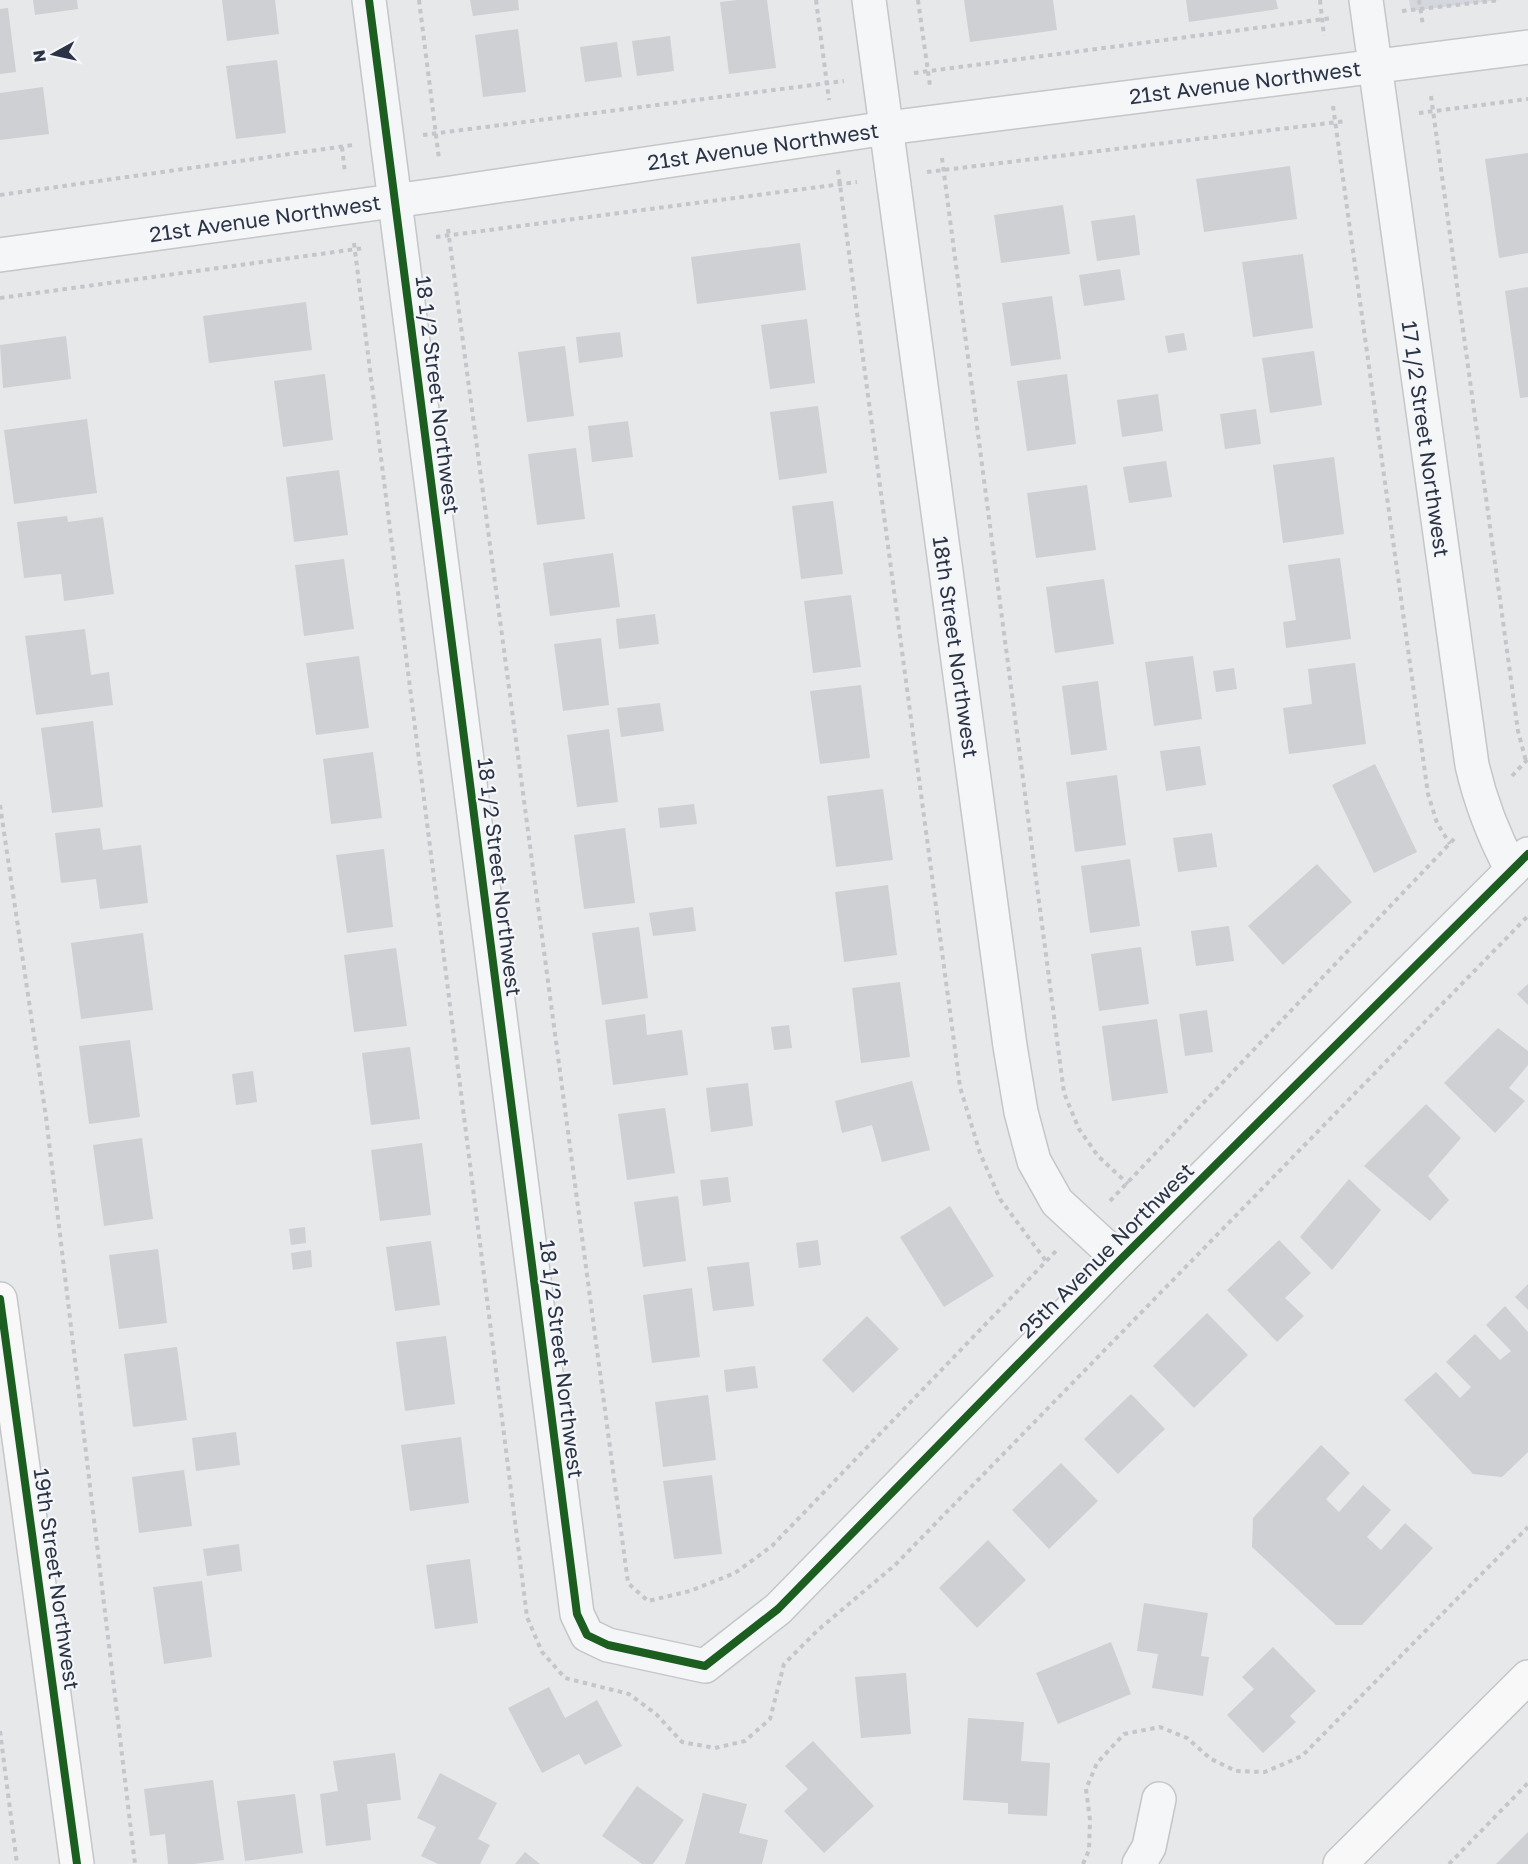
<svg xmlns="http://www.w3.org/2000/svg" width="1528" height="1864" font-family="'Golos Text',sans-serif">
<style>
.built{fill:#d4d7dd}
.building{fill:#ced0d3}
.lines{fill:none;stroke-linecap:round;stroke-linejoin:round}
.street-casing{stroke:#c4c6c8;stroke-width:36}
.secondary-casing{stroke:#c4c6c8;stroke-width:36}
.path{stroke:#c5c6ca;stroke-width:4;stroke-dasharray:4.5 4.5;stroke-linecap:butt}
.street{stroke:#f5f6f7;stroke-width:33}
.secondary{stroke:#f8f8f8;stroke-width:33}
.cycleway-casing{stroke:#f4f6f9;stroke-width:11}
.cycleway{stroke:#1b5e20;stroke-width:8}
.labels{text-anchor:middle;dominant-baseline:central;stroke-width:4.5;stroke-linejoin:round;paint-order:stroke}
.street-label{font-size:21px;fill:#2b3445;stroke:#f4f6f9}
</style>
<rect width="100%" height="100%" fill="#e6e8ea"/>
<path class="built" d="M1409,0h90l-88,11z"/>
<g class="building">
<path d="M33,0h44l1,9 -43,6z"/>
<path d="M222,0h53l4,34 -52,7z"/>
<path d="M470,0h48l1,10 -46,6z"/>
<path d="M737,0h30l9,68 -47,6 -9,-72z"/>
<path d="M964,0h89l4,30 -87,12z"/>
<path d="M1186,0h90l2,9 -89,13z"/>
<path d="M8,8l8,64 -16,2v-65z"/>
<path d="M518,29l8,63 -43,5 -8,-62z"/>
<path d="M670,36l4,35 -37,5 -5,-35z"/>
<path d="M617,42l5,35 -37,5 -5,-35z"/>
<path d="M277,60l9,73 -50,6 -10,-73z"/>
<path d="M43,87l6,47 -49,6v-47z"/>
<path d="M1528,153v100l-29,5 -14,-99z"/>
<path d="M1290,166l7,53 -93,13 -8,-53z"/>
<path d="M1063,205l7,49 -69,9 -7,-48z"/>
<path d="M1135,215l5,40 -43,6 -6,-40z"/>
<path d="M800,243l6,47 -109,14 -6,-47z"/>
<path d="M1303,254l10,74 -60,9 -11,-75z"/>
<path d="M1120,269l5,31 -41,6 -5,-31z"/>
<path d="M1528,287v110l-8,1 -15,-107z"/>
<path d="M1052,296l9,63 -50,7 -9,-63z"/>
<path d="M306,302l6,48 -103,13 -6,-47z"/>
<path d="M807,319l8,64 -45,6 -9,-64z"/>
<path d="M620,332l3,25 -44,6 -3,-26z"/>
<path d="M1184,333l3,17 -19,3 -3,-17z"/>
<path d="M66,336l5,43 -68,9 -3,-43z"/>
<path d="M565,346l9,70 -47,6 -9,-70z"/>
<path d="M1314,351l8,54 -52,8 -8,-55z"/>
<path d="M325,374l8,66 -50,7 -9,-66z"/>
<path d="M1067,374l9,70 -49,7 -10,-70z"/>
<path d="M1158,394l5,37 -41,6 -5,-37z"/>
<path d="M818,406l9,67 -48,7 -9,-68z"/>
<path d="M1256,409l5,35 -36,5 -5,-35z"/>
<path d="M87,419l10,74 -83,11 -10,-74z"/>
<path d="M628,421l5,36 -41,5 -4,-36z"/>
<path d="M576,448l9,71 -48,6 -9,-71z"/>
<path d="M1334,457l10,77 -61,9 -10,-78z"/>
<path d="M1166,461l6,36 -43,6 -6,-36z"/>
<path d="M339,470l9,65 -54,7 -8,-65z"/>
<path d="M1087,485l9,65 -60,8 -9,-65z"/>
<path d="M833,501l10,73 -42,5 -9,-73z"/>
<path d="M67,516l1,6 35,-5 11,77 -50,7 -3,-27 -37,4 -7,-56z"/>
<path d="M613,553l7,54 -70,9 -7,-53z"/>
<path d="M1340,558l11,81 -65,9 -3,-26 13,-2 -8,-55z"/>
<path d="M344,559l10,70 -50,7 -9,-71z"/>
<path d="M1104,579l10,65 -59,9 -9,-66z"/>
<path d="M851,595l10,72 -48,6 -9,-72z"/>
<path d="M655,614l4,30 -40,5 -3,-30z"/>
<path d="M85,629l6,46 18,-3 4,33 -77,10 -11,-79z"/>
<path d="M601,638l8,67 -46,6 -9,-67z"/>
<path d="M359,656l10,72 -53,7 -10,-72z"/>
<path d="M1193,656l9,63 -48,7 -9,-64z"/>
<path d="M1355,663l11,81 -77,10 -6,-46 29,-4 -4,-35z"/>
<path d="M1234,668l3,21 -21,3 -3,-21z"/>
<path d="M1098,681l9,69 -36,5 -9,-69z"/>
<path d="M861,685l9,73 -50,6 -10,-73z"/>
<path d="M660,703l4,28 -43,6 -4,-29z"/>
<path d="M93,721l10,86 -51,6 -11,-85z"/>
<path d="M609,729l9,73 -41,5 -10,-72z"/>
<path d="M1200,746l6,39 -40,6 -6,-40z"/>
<path d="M373,752l9,66 -51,6 -8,-65z"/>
<path d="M1375,764l42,88 -43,21 -42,-88z"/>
<path d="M1117,775l9,70 -51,7 -9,-70z"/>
<path d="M883,789l10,71 -57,7 -9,-71z"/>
<path d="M694,804l3,20 -37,4 -2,-20z"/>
<path d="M100,828l3,22 38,-5 7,58 -48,6 -4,-30 -35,4 -6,-50z"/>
<path d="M625,828l10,75 -51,6 -10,-74z"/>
<path d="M1212,833l5,34 -39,5 -5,-34z"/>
<path d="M384,849l9,78 -46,6 -11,-78z"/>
<path d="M1130,859l10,67 -50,7 -9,-67z"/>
<path d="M1317,864l35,38 -69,63 -35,-39z"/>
<path d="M888,885l9,70 -53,7 -9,-70z"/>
<path d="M693,907l3,24 -43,5 -4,-23z"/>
<path d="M1229,926l5,35 -38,5 -5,-35z"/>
<path d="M639,927l9,71 -46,7 -10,-72z"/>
<path d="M143,933l10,77 -72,9 -10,-76z"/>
<path d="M1141,947l8,57 -50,7 -8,-57z"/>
<path d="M396,948l11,78 -53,6 -10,-77z"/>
<path d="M900,982l10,75 -49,6 -9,-75z"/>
<path d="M1528,984v21l-11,-11z"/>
<path d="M1207,1010l6,42 -28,4 -6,-42z"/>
<path d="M645,1014l2,21 35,-5 6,45 -75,10 -8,-65z"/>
<path d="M1157,1019l11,74 -56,8 -10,-75z"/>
<path d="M789,1025l3,23 -18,2 -3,-23z"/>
<path d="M1498,1028l30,23v14l-19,23 16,13 -30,32 -51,-50z"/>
<path d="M130,1040l10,77 -51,7 -10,-78z"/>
<path d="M410,1047l10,72 -49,6 -9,-72z"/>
<path d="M253,1071l4,31 -21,3 -4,-31z"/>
<path d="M912,1081l18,69 -48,12 -10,-37 -30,8 -7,-32z"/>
<path d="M748,1083l5,43 -42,6 -5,-44z"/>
<path d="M1426,1104l35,34 -33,38 21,24 -19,21 -66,-55z"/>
<path d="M665,1108l10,65 -48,7 -9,-66z"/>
<path d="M142,1138l11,81 -49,7 -11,-81z"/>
<path d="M422,1143l9,72 -51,6 -9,-71z"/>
<path d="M728,1177l3,25 -28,4 -3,-26z"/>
<path d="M1349,1179l32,31 -49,60 -32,-33z"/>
<path d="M678,1196l8,65 -43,6 -9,-65z"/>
<path d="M950,1206l44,70 -50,31 -44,-70z"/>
<path d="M305,1227l1,16 -15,2 -2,-16z"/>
<path d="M818,1240l3,25 -22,3 -3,-25z"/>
<path d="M1279,1240l32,33 -26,25 19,18 -27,26 -50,-52z"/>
<path d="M431,1241l9,64 -45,6 -9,-64z"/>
<path d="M158,1249l9,74 -48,6 -10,-74z"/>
<path d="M311,1250l1,17 -19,3 -2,-17z"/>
<path d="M749,1262l5,44 -41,5 -6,-44z"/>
<path d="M1528,1284v26l-13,-13z"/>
<path d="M692,1288l8,69 -48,6 -9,-68z"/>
<path d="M1505,1306l23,26v120l-26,25 -29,-3 -69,-74 32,-28 24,26 11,-11 -25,-25 29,-28 25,26 11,-9 -25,-26z"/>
<path d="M1207,1313l41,42 -54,53 -41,-42z"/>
<path d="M867,1316l32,33 -46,44 -31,-33z"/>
<path d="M446,1336l9,68 -50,7 -9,-69z"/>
<path d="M177,1347l10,73 -54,7 -9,-73z"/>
<path d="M755,1366l3,22 -32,4 -2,-22z"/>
<path d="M1131,1394l34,35 -47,45 -34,-35z"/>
<path d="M708,1395l8,65 -53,7 -8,-65z"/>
<path d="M236,1432l4,33 -44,6 -4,-33z"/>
<path d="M461,1437l8,66 -59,8 -9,-66z"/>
<path d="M1321,1445l29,28 -24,26 13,13 24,-27 28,25 -24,27 14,13 24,-27 28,25 -71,77h-26l-84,-78 1,-29z"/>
<path d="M1061,1463l37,38 -49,48 -37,-39z"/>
<path d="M184,1470l8,56 -53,7 -7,-56z"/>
<path d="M712,1475l10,79 -48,5 -11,-78z"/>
<path d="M988,1540l38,40 -49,48 -38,-40z"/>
<path d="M239,1544l3,27 -35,5 -4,-27z"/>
<path d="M470,1559l8,64 -43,6 -9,-64z"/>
<path d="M202,1581l10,76 -48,7 -11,-77z"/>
<path d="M1144,1603l64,10 -7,43 8,1 -6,39 -51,-8 6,-34 -21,-3z"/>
<path d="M1111,1642l20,52 -73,30 -22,-51z"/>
<path d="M1273,1647l43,44 -26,25 6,6 -33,31 -36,-38 27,-26 -12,-12z"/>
<path d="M906,1673l5,61 -50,4 -6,-61z"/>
<path d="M549,1687l16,31 32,-18 25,46 -37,19 -6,-11 -37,19 -34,-65z"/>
<path d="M968,1718l56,4 -3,39 29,2 -3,53 -39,-2v-11l-45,-3z"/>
<path d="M813,1741l61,65 -50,47 -40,-42 24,-22 -23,-23z"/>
<path d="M395,1753l6,47 -34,4 4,36 -45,6 -6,-52 18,-3 -5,-30z"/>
<path d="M440,1773l57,30 -19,36 12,6 -10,19h-42l-17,-8 15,-29 -19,-9z"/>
<path d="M213,1780l11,80 -30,4h-26l-3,-30 -15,2 -6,-47z"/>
<path d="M637,1786l47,34 -31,44h-11l-40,-28z"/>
<path d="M703,1793l44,11 -8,29 29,7 -6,24h-77z"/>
<path d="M295,1794l8,59 -58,8 -8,-60z"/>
<path d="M1528,1832v32h-32z"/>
<path d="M525,1852l15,12h-25z"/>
</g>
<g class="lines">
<g class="street-casing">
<g id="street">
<path d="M369,0l208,1614 10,21 21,10 97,21 73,-57 342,-349 408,-406"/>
<path d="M869,0l141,1046 11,66 13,49 23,41 63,58"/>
<path d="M1366,0l106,765c9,39 21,70 40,105"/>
<path d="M0,255l444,-61 443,-66 641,-81"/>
<path d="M1139,1864l10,-17 10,-48"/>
</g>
</g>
<g class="secondary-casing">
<g id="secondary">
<path d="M0,1299l77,565"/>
<path d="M1340,1864l188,-187"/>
</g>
</g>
<g class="path">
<path d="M419,0l20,159"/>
<path d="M816,0l13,100"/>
<path d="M918,0l12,86"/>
<path d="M1320,0l4,36"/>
<path d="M1419,0l4,26"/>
<path d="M1402,11l98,-11"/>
<path d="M914,73l418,-55"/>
<path d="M1431,96l87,635 8,30"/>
<path d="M1333,106l95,688 9,29 13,21"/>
<path d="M1419,113l109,-14"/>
<path d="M423,135l421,-54"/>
<path d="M342,147l3,26"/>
<path d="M942,158l122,935 15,36 19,27 30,28"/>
<path d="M838,170l122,917 20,66 20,46 46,62"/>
<path d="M927,172l419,-51"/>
<path d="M0,195l353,-50"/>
<path d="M448,229l180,1354 20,18 42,-10 45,-18 37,-27 284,-295"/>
<path d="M436,237l421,-55"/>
<path d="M354,243l173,1374 15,35 23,26 64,16 27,20 26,28 33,6 30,-7 25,-22 14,-55 34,-34 77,-65 633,-649"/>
<path d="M0,298l364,-50"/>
<path d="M1512,776l16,-17"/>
<path d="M0,805l46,312 89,747"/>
<path d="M1110,1201l346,-364"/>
<path d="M0,1731l17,133"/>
<path d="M1083,1864l6,-14 1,-30 -4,-31 11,-26 27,-29 36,-7 27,11 24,21 25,12 29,1 37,-16 226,-229"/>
<path d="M1449,1864l79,-81"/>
</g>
<use href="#street" class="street"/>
<use href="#secondary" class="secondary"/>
<g class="cycleway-casing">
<g id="cycleway">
<path d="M369,0l208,1614 10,21 21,10 97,21 73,-57 342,-349 408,-406"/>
<path d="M0,1299l77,565"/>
</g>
</g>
<use href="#cycleway" class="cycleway"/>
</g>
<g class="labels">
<g class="street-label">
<text transform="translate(1245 82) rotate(-7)">21st Avenue Northwest</text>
<text transform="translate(763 146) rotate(-8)">21st Avenue Northwest</text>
<text transform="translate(265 218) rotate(-8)">21st Avenue Northwest</text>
<text transform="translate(438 395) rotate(83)">18 1/2 Street Northwest</text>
<text transform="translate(1426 439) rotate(82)">17 1/2 Street Northwest</text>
<text transform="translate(956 647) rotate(82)">18th Street Northwest</text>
<text transform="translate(500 877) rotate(83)">18 1/2 Street Northwest</text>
<text transform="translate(1106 1250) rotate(-45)">25th Avenue Northwest</text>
<text transform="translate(562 1359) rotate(83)">18 1/2 Street Northwest</text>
<text transform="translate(57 1579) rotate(82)">19th Street Northwest</text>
</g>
</g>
<g transform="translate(54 54) rotate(262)" stroke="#f4f6f9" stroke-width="4.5" paint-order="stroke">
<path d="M0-4.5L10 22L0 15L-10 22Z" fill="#2b3445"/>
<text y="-9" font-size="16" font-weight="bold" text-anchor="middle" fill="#2b3445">N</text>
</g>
</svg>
